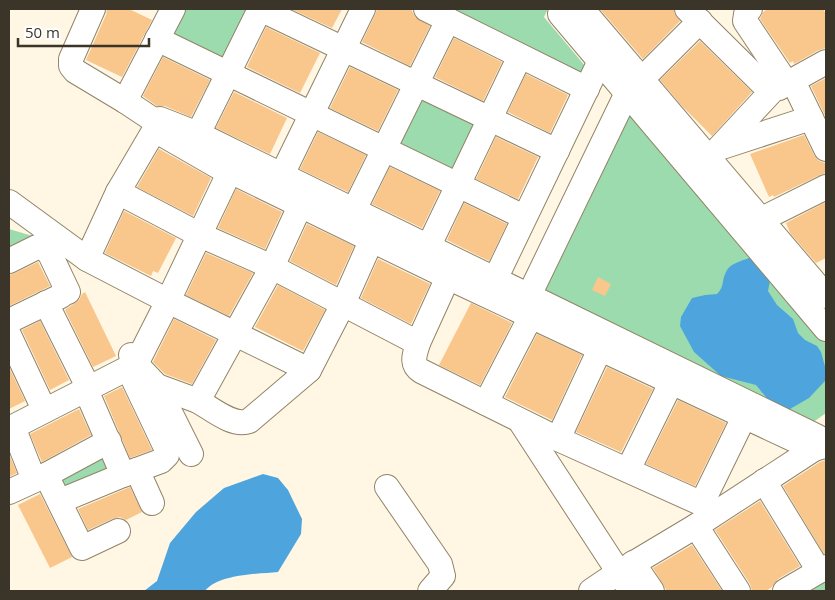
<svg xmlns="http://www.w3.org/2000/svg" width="835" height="600" font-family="'Open Sans',sans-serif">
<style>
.green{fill:#9cdbad}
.water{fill:#4ea5de}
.building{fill:#f9c68c}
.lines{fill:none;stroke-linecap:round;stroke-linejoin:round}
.minor-casing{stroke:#918467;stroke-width:26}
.minor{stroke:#fff;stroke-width:24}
</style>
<rect width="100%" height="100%" fill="#fff6e3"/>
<g class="green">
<path d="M176,9h76l-25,61 -65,-31z"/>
<path d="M441,9h107l-4,8 42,50 -4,10z"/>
<path d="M419,89l66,31 -29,59 -66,-32z"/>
<path d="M630,105l196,234v74l-14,10 -274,-130z"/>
<path d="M9,229l27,8 -27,14z"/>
<path d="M110,438l14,30 -63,30 -14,-29z"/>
<path d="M826,568v23h-36z"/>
</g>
<g class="water">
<path d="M749,258l8,2 14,16 -3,15 9,14 16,14 5,14 7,7 12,6 4,6 5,18 -1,11 -16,17 -19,11 -15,-1 -19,-23 -35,-9 -27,-24 -14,-26 1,-9 11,-19 13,-3 12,-1c8,-8 4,-12 9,-22 3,-8 15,-11 23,-14z"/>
<path d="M263,474l15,4 10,12 14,29 -1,15 -23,38c-20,2 -60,2 -73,19h-61l13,-10 13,-38 26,-31 28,-24z"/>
</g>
<g class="building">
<path d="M107,9h22l23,11 -30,57 -36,-17 20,-45z"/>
<path d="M291,9h51l-10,19z"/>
<path d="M377,9h34l4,8 15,9 -20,40 -48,-24 13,-27z"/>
<path d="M600,9h74v4l6,8 -37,38z"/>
<path d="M768,9h55l3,5v34l-7,2 -25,14 -1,-3 -3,2 -30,-44 3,-7z"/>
<path d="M266,27l54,26 -20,40 -53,-26z"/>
<path d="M454,38l48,24 -19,39 -48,-24z"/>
<path d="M700,41l52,51 -40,44 -29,-29 -23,-27z"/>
<path d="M163,57l47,23 -19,37 -26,-11h-8l-14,-10z"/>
<path d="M350,67l48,23 -20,41 -48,-23z"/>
<path d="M526,74l42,21 -18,38 -42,-21z"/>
<path d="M826,78v40l-15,-32z"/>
<path d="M234,92l53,26 -17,36 -54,-26z"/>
<path d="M318,132l48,23 -18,37 -48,-23z"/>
<path d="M804,135l10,20 5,6 6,2 1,10 -6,2 -46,22 -1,-2 -4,2 -19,-43z"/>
<path d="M496,137l42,20 -20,42 -42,-20z"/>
<path d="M159,149l52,29 -18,38 -56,-29z"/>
<path d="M390,167l50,24 -18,37 -50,-24z"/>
<path d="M236,189l46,23 -17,37 -47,-21z"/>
<path d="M826,202v56l-10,5 -26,-30 -4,-10z"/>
<path d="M464,203l43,21 -18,37 -42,-21z"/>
<path d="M124,211l52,27 -18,35 -5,-2 -2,5 -46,-23z"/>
<path d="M307,224l47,22 -18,39 -46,-24z"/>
<path d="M206,253l47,20 -24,43 -43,-21z"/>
<path d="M378,259l52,25 -19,40 -50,-26z"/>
<path d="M38,262l12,24 -41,20v-31l6,-2z"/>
<path d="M598,277l13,7 -6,12 -13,-6z"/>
<path d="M278,285l47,25 -22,41 -48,-24z"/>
<path d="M85,292l31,64 -23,11 -28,-57 14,-10 3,-6z"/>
<path d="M471,303l41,20 -32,62 -41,-20z"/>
<path d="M174,319l42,21 -24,44 -27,-10 -12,-12z"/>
<path d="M40,321l29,59 -19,10 -28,-60z"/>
<path d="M537,334l45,21 -30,65 -47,-23z"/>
<path d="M9,367l16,34 -16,8z"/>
<path d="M607,367l46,22 -32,63 -45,-20z"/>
<path d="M122,387l30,63 -22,8 -26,-62z"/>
<path d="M678,400l48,23 -31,63 -49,-22z"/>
<path d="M79,409l12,26 -49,27 -12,-28z"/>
<path d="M9,454l8,19 -8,4z"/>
<path d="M826,460v93l-2,1 -41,-68 37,-24z"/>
<path d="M130,487l12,25 -16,8 -6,-3 -8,2 -24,11 -10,-21z"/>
<path d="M40,494l32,63 -22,11 -32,-63z"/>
<path d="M760,501l40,65 -22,13 -6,8 -6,4h-14l-2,-7 -35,-54z"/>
<path d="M692,545l30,46h-55l-14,-23z"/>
</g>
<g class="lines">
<g class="minor-casing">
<g id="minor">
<path d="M93,9l-22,50v7l4,5 50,30 30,20"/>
<path d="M260,9l297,142"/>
<path d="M426,9l161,80"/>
<path d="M561,9l-1,5 266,315"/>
<path d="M582,9l244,287"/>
<path d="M687,9l84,83 -52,56 -22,19"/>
<path d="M750,9l-4,5 -1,7 42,63"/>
<path d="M157,39l367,178"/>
<path d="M642,79l58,-58"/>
<path d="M793,81l33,68"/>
<path d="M779,88l47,-26"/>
<path d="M125,101l48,-92"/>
<path d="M160,119l38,15 620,303 -4,12 -352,-165 -232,-113 -11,-4 -59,-34 -5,-4v-8z"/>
<path d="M155,129l-37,63 82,43 72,32 146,76 30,-66"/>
<path d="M198,134l62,-125"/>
<path d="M722,147l89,-29"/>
<path d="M275,189l88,-180"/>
<path d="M9,202l78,57 81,42 141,69"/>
<path d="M762,219l64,-32"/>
<path d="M347,224l101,-204"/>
<path d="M87,259l31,-67"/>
<path d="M422,260l98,-204"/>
<path d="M9,261l28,-14h6l7,7 18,38"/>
<path d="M489,292l111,-231"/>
<path d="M46,303l38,76"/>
<path d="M522,310l105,-217"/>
<path d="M9,321l52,-25"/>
<path d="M9,335l31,66"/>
<path d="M418,343c-3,11 -8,21 3,28l137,68 160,72"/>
<path d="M131,355l5,9 21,22 41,15 74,-134 28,-61"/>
<path d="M157,386l34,68"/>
<path d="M86,390l37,85"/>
<path d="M198,401c14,8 35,26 51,20l60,-51 34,-66 28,-63"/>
<path d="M486,403l45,-87"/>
<path d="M520,421l111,170"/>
<path d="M13,427l21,53"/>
<path d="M9,429l127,-65 32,-63 62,-130 8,-12"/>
<path d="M558,439l42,-90"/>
<path d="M137,470l15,33"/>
<path d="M628,470l43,-87"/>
<path d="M46,475l36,73 36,-17"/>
<path d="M764,481l55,90"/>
<path d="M387,487l53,77 3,12 -13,15"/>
<path d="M9,492l37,-17 63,-34"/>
<path d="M60,501l63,-26 38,-14 6,-6v-5l-39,-82"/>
<path d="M702,503l42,-86"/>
<path d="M696,526l42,65"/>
<path d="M633,563l19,28"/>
<path d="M591,591l28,-19 77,-46 118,-77 11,-3"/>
<path d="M785,591l41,-24"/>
</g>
</g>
<use href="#minor" class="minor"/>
</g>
<rect width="835" height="600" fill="none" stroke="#3a3528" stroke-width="20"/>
<path d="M18 38v8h131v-8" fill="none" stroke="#3a3528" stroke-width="2.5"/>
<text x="25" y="38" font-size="15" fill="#3a3528" stroke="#ffffff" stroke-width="4" paint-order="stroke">50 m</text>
</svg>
